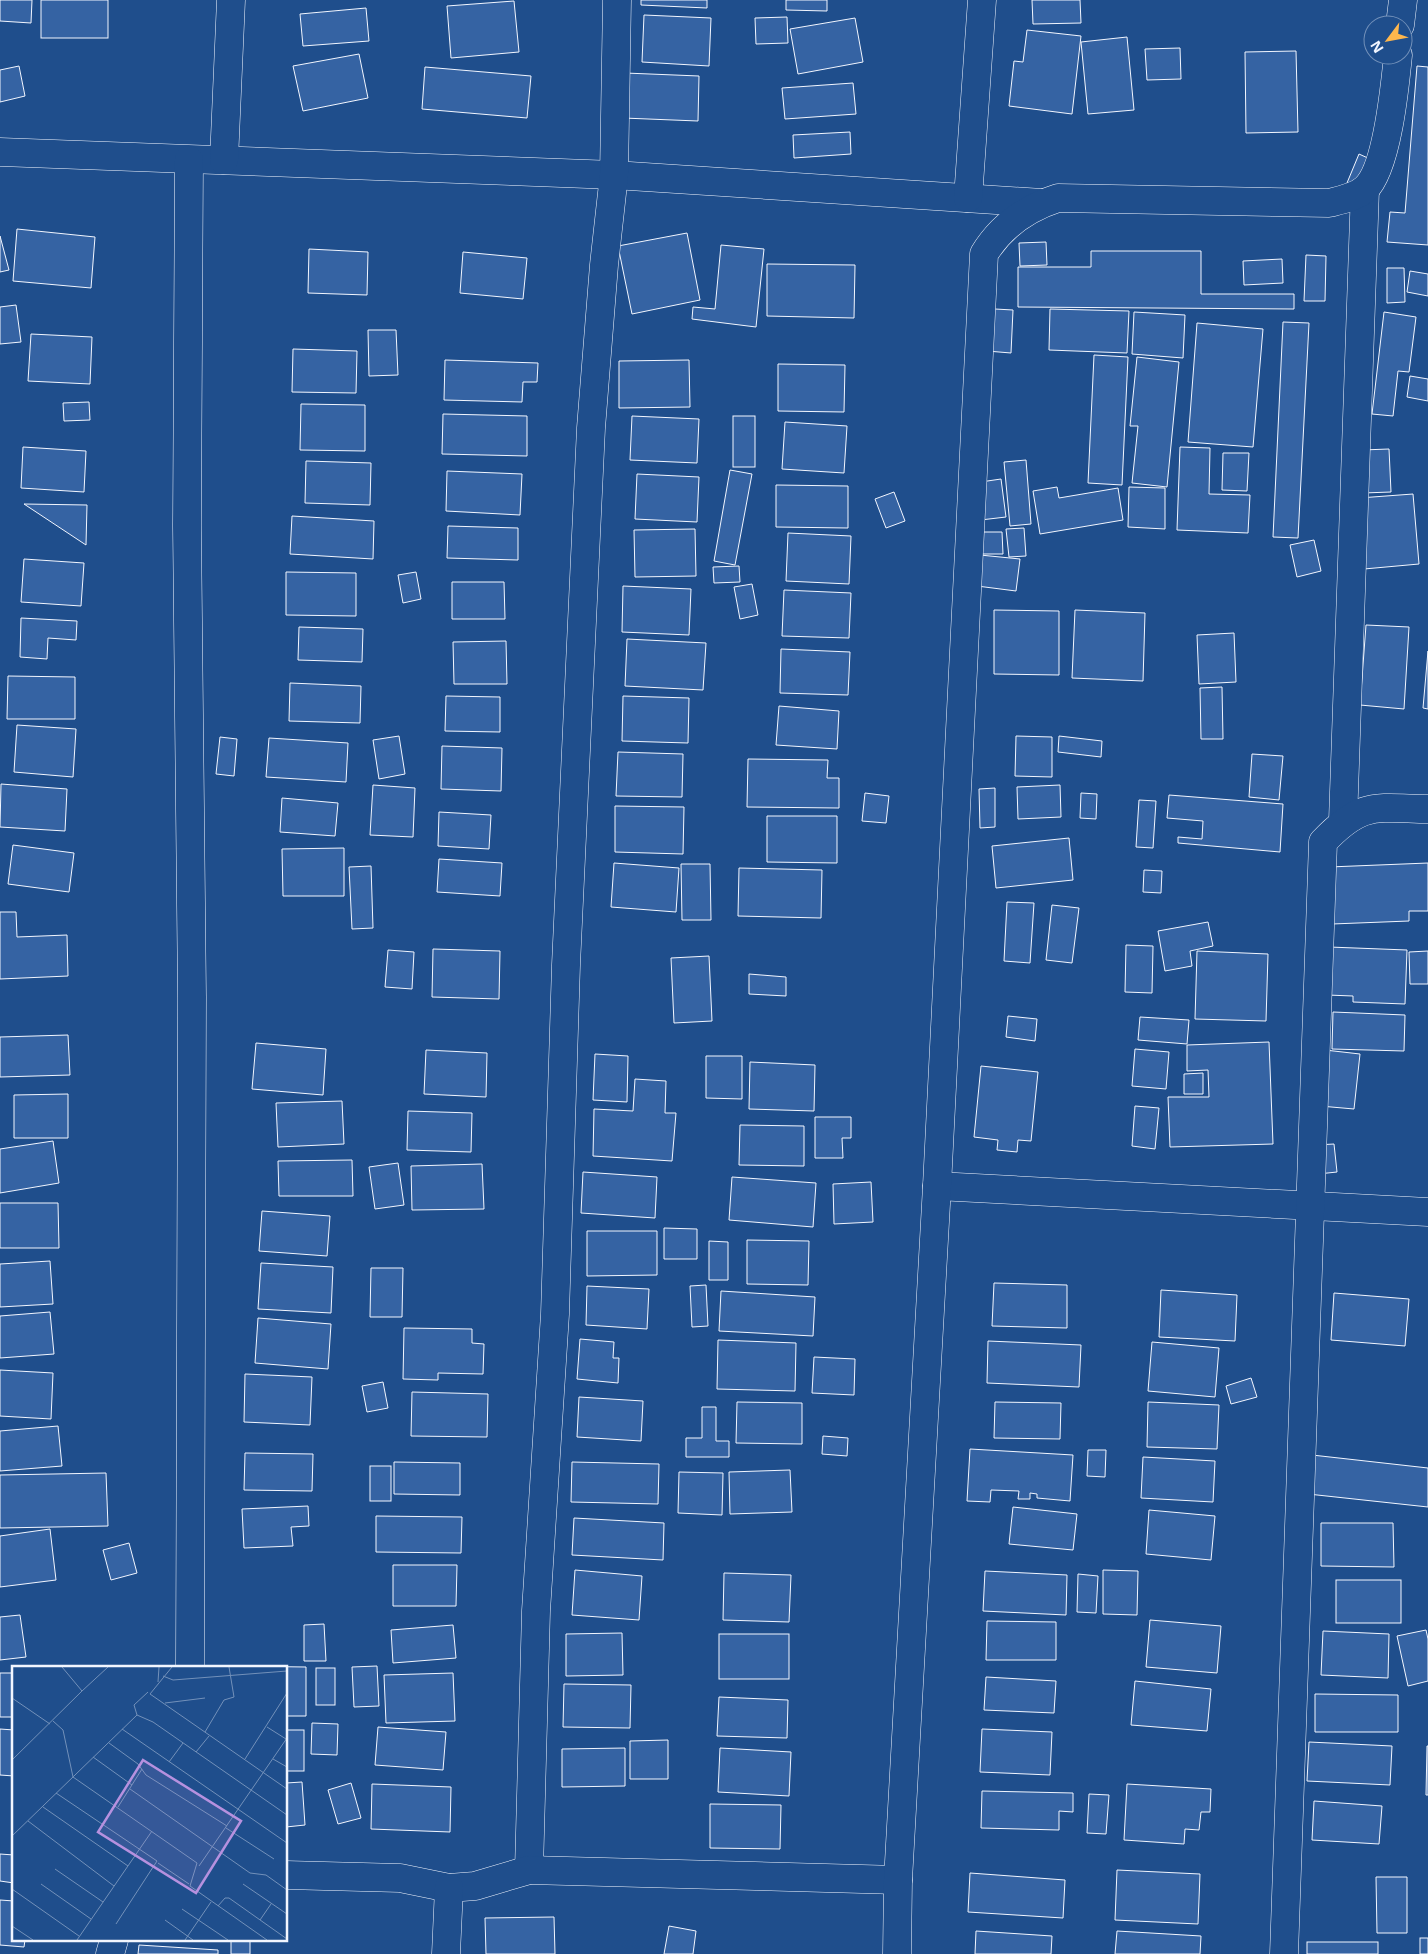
<svg xmlns="http://www.w3.org/2000/svg" width="1428" height="1954" font-family="'Noto Sans',sans-serif">
<style>
.building{fill:#3563a3;stroke:#f2f6ff}
.lines{fill:none;stroke-linecap:round;stroke-linejoin:round}
.street-casing{stroke:#f2f6ff;stroke-width:29}
.street{stroke:#1f4e8c;stroke-width:28}
.inset-road{fill:none;stroke:#7391ba;stroke-width:1}
.view{fill:#b691df;fill-opacity:0.15;stroke:#b691df;stroke-width:2.5}
.inset-edge{fill:none;stroke:#f2f6ff;stroke-width:2.5}
</style>
<rect width="100%" height="100%" fill="#1f4e8c"/>
<g class="building">
<path d="M0,0h32l-1,23 -31,-2z"/>
<rect x="41" y="0" width="67" height="38"/>
<path d="M641,0h66v8l-66,-3z"/>
<path d="M786,0h41v11l-41,-1z"/>
<path d="M1032,0h48l1,23 -48,1z"/>
<path d="M514,1l5,51 -68,6 -4,-52z"/>
<path d="M366,8l3,33 -66,5 -3,-32z"/>
<path d="M644,15l67,3 -2,48 -67,-4z"/>
<path d="M787,17l1,26 -32,1 -1,-26z"/>
<path d="M855,18l8,44 -65,12 -8,-45z"/>
<path d="M1027,30l54,6 -9,78 -63,-8 5,-45 9,1z"/>
<path d="M1127,37l7,73 -46,4 -7,-72z"/>
<path d="M1180,48l1,31 -34,1 -2,-31z"/>
<path d="M1296,51l2,81 -52,1 -1,-81z"/>
<path d="M359,54l9,44 -65,13 -10,-45z"/>
<path d="M19,66l6,30 -25,6v-32z"/>
<path d="M1417,66l11,1v178l-41,-3 3,-30 15,1z"/>
<path d="M425,67l106,9 -4,42 -105,-9z"/>
<path d="M625,73l74,3 -1,45 -75,-3z"/>
<path d="M853,83l3,31 -71,5 -3,-31z"/>
<path d="M850,132l1,22 -57,4 -1,-23z"/>
<path d="M1359,154l11,5 -17,41 -11,-5z"/>
<path d="M17,229l78,8 -4,51 -78,-7z"/>
<path d="M687,233l13,67 -68,14 -14,-68z"/>
<path d="M0,236l9,34 -9,2z"/>
<path d="M1046,242l1,23 -27,1 -1,-23z"/>
<path d="M721,245l43,4 -8,78 -64,-8 1,-12 22,2z"/>
<path d="M309,249l59,3 -1,43 -59,-2z"/>
<path d="M1091,251h110v43h93v15l-276,-2v-40h73z"/>
<path d="M463,252l64,6 -4,41 -63,-6z"/>
<path d="M1306,255l20,1 -1,45h-21z"/>
<path d="M1282,259l1,24 -39,2 -1,-24z"/>
<path d="M767,264l88,1 -1,53 -87,-2z"/>
<path d="M1387,268h17l1,34 -18,1z"/>
<path d="M1410,271l18,3v22l-21,-4z"/>
<path d="M16,305l5,37 -21,2v-37z"/>
<path d="M977,308l36,2 -2,43 -36,-3z"/>
<path d="M1050,309l79,2 -2,42 -78,-3z"/>
<path d="M1134,312l51,3 -2,43 -51,-4z"/>
<path d="M1384,312l32,5 -7,55 -11,-1 -5,45 -21,-2z"/>
<path d="M1283,322l26,1 -11,215 -25,-1z"/>
<path d="M1197,323l66,6 -10,118 -65,-5z"/>
<path d="M368,330h28l2,45 -29,1z"/>
<path d="M31,334l61,3 -2,47 -62,-3z"/>
<path d="M293,349l64,2 -1,42 -64,-1z"/>
<path d="M1094,355l34,2 -6,128 -34,-2z"/>
<path d="M1137,357l42,5 -12,125 -35,-4 6,-57h-8z"/>
<path d="M445,360l93,3 -1,19h-14l-1,20 -78,-2z"/>
<path d="M689,360l1,47 -71,1v-47z"/>
<path d="M778,364l67,1 -1,47 -66,-1z"/>
<path d="M1410,376l18,3v22l-21,-4z"/>
<path d="M89,402l1,18 -26,1 -1,-18z"/>
<path d="M301,404l64,1v46l-65,-1z"/>
<path d="M443,414l84,2v40l-85,-2z"/>
<path d="M632,416l67,3 -2,44 -67,-3z"/>
<rect x="733" y="416" width="22" height="51"/>
<path d="M785,422l62,4 -3,47 -62,-4z"/>
<path d="M23,447l63,4 -2,41 -63,-4z"/>
<path d="M1180,447l30,1 -1,46 41,1 -2,38 -71,-3z"/>
<path d="M1389,449l2,43 -28,1 -1,-43z"/>
<path d="M1223,453h26l-2,38 -25,-1z"/>
<path d="M1026,460l5,64 -21,2 -6,-64z"/>
<path d="M306,461l65,2 -1,42 -65,-2z"/>
<path d="M730,470l22,4 -17,91 -21,-4z"/>
<path d="M447,471l75,3 -2,41 -74,-4z"/>
<path d="M637,474l62,3 -2,45 -62,-3z"/>
<path d="M1001,479l5,38 -34,4 -5,-37z"/>
<path d="M776,485l72,1v42l-72,-1z"/>
<path d="M1057,487l2,11 59,-10 5,32 -83,14 -7,-43z"/>
<path d="M1129,487l36,1v41l-37,-2z"/>
<path d="M894,492l11,29 -19,7 -11,-29z"/>
<path d="M1413,494l6,70 -55,5 -5,-71z"/>
<path d="M24,504l63,1 -1,40z"/>
<path d="M292,516l82,5 -1,38 -83,-5z"/>
<path d="M448,526l70,2v32l-71,-2z"/>
<path d="M1024,528l2,28 -17,1 -3,-28z"/>
<path d="M695,529l1,47 -61,1 -1,-47z"/>
<path d="M978,532h24l1,22h-24z"/>
<path d="M788,533l63,3 -2,48 -63,-3z"/>
<path d="M1314,540l7,31 -24,6 -7,-32z"/>
<path d="M980,555l40,4 -4,32 -39,-5z"/>
<path d="M24,559l60,4 -3,43 -60,-4z"/>
<path d="M739,566l1,16 -26,1 -1,-16z"/>
<path d="M286,572l70,1v43l-70,-1z"/>
<path d="M416,572l5,27 -18,4 -5,-28z"/>
<path d="M452,582h52l1,37h-53z"/>
<path d="M752,584l6,31 -18,4 -6,-32z"/>
<path d="M623,586l68,3 -2,46 -67,-3z"/>
<path d="M784,590l67,3 -2,45 -67,-2z"/>
<path d="M994,610l65,1v64l-65,-1z"/>
<path d="M1075,610l70,3 -2,68 -71,-3z"/>
<path d="M21,618l56,3 -1,19 -28,-2 -1,21 -27,-2z"/>
<path d="M1366,625l43,2 -5,82 -44,-4z"/>
<path d="M299,627l64,2 -1,33 -64,-2z"/>
<path d="M1234,633l2,49 -37,2 -2,-49z"/>
<path d="M627,639l79,4 -3,47 -78,-4z"/>
<path d="M506,641l1,43h-53l-1,-42z"/>
<path d="M781,649l69,3 -2,43 -68,-2z"/>
<path d="M1428,651v58l-5,-1z"/>
<path d="M8,676l67,1v42h-68z"/>
<path d="M290,683l71,3 -1,37 -71,-2z"/>
<path d="M1222,687l1,52h-22l-1,-51z"/>
<path d="M446,696l54,1v35l-55,-1z"/>
<path d="M623,696l66,2 -1,45 -66,-2z"/>
<path d="M779,706l60,5 -2,38 -61,-4z"/>
<path d="M17,725l59,4 -3,48 -59,-5z"/>
<path d="M399,736l6,38 -26,5 -6,-39z"/>
<path d="M1016,736l36,1v40l-37,-1z"/>
<path d="M1059,736l43,5 -1,16 -43,-5z"/>
<path d="M220,737l17,2 -3,37 -18,-2z"/>
<path d="M269,738l79,5 -2,39 -80,-5z"/>
<path d="M442,746l60,2 -1,43 -60,-2z"/>
<path d="M618,752l65,2 -1,43 -66,-1z"/>
<path d="M1252,754l31,2 -4,44 -30,-3z"/>
<path d="M748,759l80,1 -1,18h12v30l-92,-1z"/>
<path d="M1,784l66,5 -2,42 -65,-4z"/>
<path d="M373,785l42,3 -2,49 -43,-2z"/>
<path d="M1060,785l1,32 -43,2 -1,-32z"/>
<path d="M995,788v39l-15,1 -1,-39z"/>
<path d="M865,793l24,3 -3,27 -24,-2z"/>
<path d="M1081,793l16,1 -1,25 -16,-1z"/>
<path d="M1169,795l114,9 -3,48 -102,-9v-6l24,2 1,-18 -36,-3z"/>
<path d="M282,798l56,5 -3,33 -55,-4z"/>
<path d="M1139,800l17,1 -3,47 -17,-1z"/>
<path d="M615,806l69,1 -1,47 -68,-2z"/>
<path d="M439,812l52,3 -2,34 -51,-3z"/>
<path d="M767,816h70v47l-70,-1z"/>
<path d="M1069,838l4,42 -77,8 -4,-42z"/>
<path d="M13,845l61,8 -5,39 -61,-8z"/>
<path d="M344,848v48h-61l-1,-47z"/>
<path d="M439,859l63,4 -2,33 -63,-4z"/>
<path d="M614,863l65,5 -3,44 -65,-5z"/>
<path d="M1428,863v48h-19v10l-77,3 -3,-57z"/>
<path d="M681,864h29l1,56h-29z"/>
<path d="M371,866l2,62 -21,1 -3,-62z"/>
<path d="M739,868l83,2 -1,48 -83,-2z"/>
<path d="M1144,870l18,1 -1,22 -18,-1z"/>
<path d="M1007,902l27,1 -4,60 -26,-2z"/>
<path d="M1052,905l27,3 -7,55 -26,-3z"/>
<path d="M0,912h16l1,25 50,-2 1,41 -68,3z"/>
<path d="M1208,922l5,24 -23,5 2,15 -27,5 -7,-40z"/>
<path d="M1126,945l27,1 -1,47 -27,-1z"/>
<path d="M1329,947l78,3 -2,54 -52,-2v-6l-26,-1z"/>
<path d="M433,949l67,2 -1,48 -67,-2z"/>
<path d="M388,950l26,2 -2,37 -27,-2z"/>
<path d="M1197,951l71,3 -2,67 -71,-2z"/>
<path d="M1428,951v33h-18l-1,-32z"/>
<path d="M709,956l3,65 -38,2 -3,-65z"/>
<path d="M749,974l37,3v19l-37,-2z"/>
<path d="M1333,1012l72,3 -1,36 -72,-2z"/>
<path d="M1008,1016l29,3 -2,22 -29,-4z"/>
<path d="M1140,1017l49,3 -2,24 -49,-4z"/>
<path d="M68,1035l2,40 -70,2v-40z"/>
<path d="M1269,1042l4,102 -103,3 -2,-50h41l-1,-27 -21,1v-26z"/>
<path d="M256,1043l70,6 -3,46 -71,-6z"/>
<path d="M1135,1049l34,3 -3,37 -34,-3z"/>
<path d="M426,1050l61,3 -1,44 -62,-3z"/>
<path d="M1325,1050l35,4 -6,55 -34,-3z"/>
<path d="M595,1054l33,2 -1,46 -34,-2z"/>
<path d="M706,1056h36v43l-36,-1z"/>
<path d="M750,1062l65,3 -1,46 -65,-2z"/>
<path d="M981,1066l57,6 -7,69 -13,-1 -1,12 -20,-2 1,-10 -24,-3z"/>
<path d="M1203,1073v21h-19v-20z"/>
<path d="M635,1079l31,2 -1,32h11l-4,48 -79,-5 1,-47 39,2z"/>
<path d="M68,1094v44h-54v-43z"/>
<path d="M342,1101l2,43 -66,3 -2,-44z"/>
<path d="M1135,1106l24,2 -4,41 -23,-3z"/>
<path d="M408,1111l64,2 -1,39 -64,-2z"/>
<path d="M815,1117h36v21h-9l1,20h-28z"/>
<path d="M740,1125l64,1v40l-65,-1z"/>
<path d="M53,1141l6,42 -59,10v-44z"/>
<path d="M1334,1144l3,28 -19,2 -2,-29z"/>
<path d="M352,1160l1,36h-74l-1,-35z"/>
<path d="M398,1163l6,42 -29,4 -6,-42z"/>
<path d="M482,1164l2,45 -72,1 -1,-44z"/>
<path d="M583,1172l74,5 -2,41 -74,-5z"/>
<path d="M732,1177l84,6 -3,44 -84,-7z"/>
<path d="M871,1182l2,40 -39,2 -1,-40z"/>
<path d="M0,1203h58l1,45h-59z"/>
<path d="M262,1211l68,5 -3,40 -68,-5z"/>
<path d="M664,1228l33,1v30h-33z"/>
<path d="M587,1231h70v44l-70,1z"/>
<path d="M747,1240l62,1 -1,44 -61,-1z"/>
<path d="M709,1241l19,1v38h-19z"/>
<path d="M50,1261l3,43 -53,3v-43z"/>
<path d="M261,1263l72,4 -2,46 -73,-4z"/>
<path d="M371,1268h32l-1,49h-32z"/>
<path d="M994,1283l73,2v43l-75,-2z"/>
<path d="M706,1285l2,41 -16,1 -2,-41z"/>
<path d="M587,1286l62,3 -2,40 -61,-4z"/>
<path d="M1161,1290l76,5 -2,46 -76,-4z"/>
<path d="M721,1291l94,6 -2,39 -94,-5z"/>
<path d="M1334,1293l75,6 -4,47 -74,-6z"/>
<path d="M50,1312l4,42 -54,4v-42z"/>
<path d="M258,1318l73,6 -3,45 -73,-6z"/>
<path d="M404,1328l68,1v14l12,1 -1,30 -45,-1v7l-35,-1z"/>
<path d="M580,1339l34,3 -1,16h6l-1,25 -41,-4z"/>
<path d="M718,1340l78,3 -1,48 -78,-2z"/>
<path d="M988,1341l93,4 -2,42 -92,-4z"/>
<path d="M1152,1342l67,6 -4,49 -67,-6z"/>
<path d="M814,1357l41,2 -1,36 -42,-2z"/>
<path d="M0,1370l53,3 -2,46 -51,-3z"/>
<path d="M245,1374l67,3 -2,48 -66,-3z"/>
<path d="M1251,1378l6,19 -26,7 -5,-18z"/>
<path d="M383,1382l5,26 -21,4 -5,-26z"/>
<path d="M412,1392l76,2 -1,43 -76,-1z"/>
<path d="M579,1397l64,4 -2,40 -64,-4z"/>
<path d="M737,1402l65,1v41l-66,-1z"/>
<path d="M995,1402l66,1 -1,36 -66,-1z"/>
<path d="M1148,1402l71,3 -2,44 -70,-2z"/>
<path d="M702,1407h14v34h13v16h-43v-19h16z"/>
<path d="M58,1426l4,40 -62,5v-40z"/>
<path d="M823,1436l25,2 -1,18 -25,-2z"/>
<path d="M970,1449l103,6 -3,46 -33,-3v-4l-7,-1v6h-12l1,-8 -28,-1 -1,12 -23,-1z"/>
<path d="M1088,1450h18l-1,27 -18,-1z"/>
<path d="M245,1453l68,1 -1,37 -68,-1z"/>
<path d="M1312,1455l116,13v39l-120,-13z"/>
<path d="M1143,1457l72,4 -2,41 -72,-4z"/>
<path d="M394,1462l66,1v32l-66,-1z"/>
<path d="M572,1462l87,2 -1,40 -87,-2z"/>
<rect x="370" y="1466" width="21" height="35"/>
<path d="M790,1470l2,42 -62,2 -1,-42z"/>
<path d="M679,1472l44,1 -1,42 -44,-2z"/>
<path d="M106,1473l2,53 -108,2v-53z"/>
<path d="M308,1506l1,20 -18,1 2,19 -49,2 -2,-39z"/>
<path d="M1013,1507l64,7 -4,36 -64,-6z"/>
<path d="M1149,1510l66,6 -4,44 -65,-6z"/>
<path d="M376,1516l86,1 -1,36 -85,-1z"/>
<path d="M574,1518l90,5 -1,37 -91,-5z"/>
<path d="M1321,1523h72l1,44 -73,-1z"/>
<path d="M50,1529l6,51 -56,7v-51z"/>
<path d="M129,1543l8,30 -26,7 -8,-30z"/>
<path d="M393,1565h64l-1,41h-63z"/>
<path d="M575,1570l67,6 -3,44 -67,-5z"/>
<path d="M1103,1570l35,1 -1,44 -34,-1z"/>
<path d="M985,1571l82,4 -1,40 -83,-4z"/>
<path d="M724,1573l67,2 -2,47 -66,-2z"/>
<path d="M1078,1574l20,2 -2,37 -19,-1z"/>
<rect x="1336" y="1580" width="65" height="43"/>
<path d="M20,1615l6,42 -26,3v-43z"/>
<path d="M1150,1620l71,6 -4,47 -71,-6z"/>
<path d="M987,1621l69,1v38h-70z"/>
<path d="M324,1624l2,37h-22v-36z"/>
<path d="M453,1625l3,33 -63,5 -2,-33z"/>
<path d="M1426,1630l2,9v42l-20,5 -11,-50z"/>
<path d="M1323,1631l66,3 -1,44 -67,-3z"/>
<path d="M622,1633l1,42 -57,1v-42z"/>
<rect x="719" y="1634" width="70" height="45"/>
<path d="M230,1666l76,1v49h-20v-48h-56z"/>
<path d="M377,1666l2,40 -25,1 -2,-40z"/>
<rect x="316" y="1668" width="19" height="37"/>
<rect x="0" y="1673" width="14" height="44"/>
<path d="M453,1673l2,48 -69,2 -2,-48z"/>
<path d="M986,1677l70,4 -2,32 -70,-3z"/>
<path d="M1135,1681l76,8 -4,42 -76,-6z"/>
<path d="M564,1684l67,1 -1,43 -67,-1z"/>
<path d="M1315,1694l83,1v37h-83z"/>
<path d="M719,1697l69,3 -1,38 -70,-2z"/>
<path d="M312,1723l26,1 -1,31 -26,-1z"/>
<path d="M378,1727l68,5 -3,38 -68,-5z"/>
<path d="M0,1729l14,1v46l-14,-1z"/>
<path d="M982,1729l70,3 -2,43 -70,-3z"/>
<rect x="286" y="1730" width="18" height="41"/>
<path d="M668,1740v39h-38v-38z"/>
<path d="M1309,1742l83,4 -2,39 -83,-4z"/>
<path d="M1427,1746h1v49h-2z"/>
<path d="M625,1748v38l-63,1v-38z"/>
<path d="M720,1748l71,4 -2,44 -71,-4z"/>
<path d="M302,1782l3,43 -19,2v-44z"/>
<path d="M351,1783l10,35 -23,6 -10,-34z"/>
<path d="M372,1784l79,3 -1,45 -79,-3z"/>
<path d="M1127,1784l84,5 -1,23h-9l-2,18 -14,-1 -1,15 -60,-4z"/>
<path d="M982,1791l91,2v19l-14,-1v19l-78,-2z"/>
<path d="M1089,1794l20,1 -3,39 -19,-1z"/>
<path d="M1314,1801l68,5 -3,38 -67,-4z"/>
<path d="M710,1804l71,1 -1,44 -70,-1z"/>
<path d="M0,1854l14,1v28l-14,-2z"/>
<path d="M1117,1870l83,4 -2,50 -83,-4z"/>
<path d="M970,1873l95,7 -2,38 -95,-6z"/>
<path d="M1376,1877h31v56h-30z"/>
<path d="M0,1900l14,1v39h11l-1,7 -24,-2z"/>
<path d="M554,1917l1,37h-69l-1,-36z"/>
<path d="M669,1926l27,5 -3,23h-29z"/>
<path d="M976,1931l76,5 -1,18h-76z"/>
<path d="M1117,1931l84,5 -1,18h-85z"/>
<rect x="1420" y="1938" width="8" height="16"/>
<rect x="231" y="1940" width="19" height="14"/>
<rect x="1307" y="1942" width="71" height="12"/>
<path d="M139,1945l79,5v4h-80z"/>
</g>
<g class="lines">
<g class="street-casing">
<g id="street">
<path d="M1400,25l3,-25"/>
<path d="M0,152l614,23 428,28"/>
<path d="M189,160l-2,366 5,471 -2,671"/>
<path d="M224,160l7,-160"/>
<path d="M968,198l14,-198"/>
<path d="M1343,821l22,-632"/>
<path d="M937,1186l491,26"/>
<path d="M529,1870l7,-259 19,-297 11,-349 25,-537 13,-163 10,-90 3,-175"/>
<path d="M286,1875l114,3 49,10 26,-2 54,-16 369,10"/>
<path d="M110,1954l4,-14"/>
<path d="M446,1954l3,-66"/>
<path d="M897,1954l1,-74 39,-694 47,-932c17,-28 43,-46 74,-56l271,5c12,-3 27,-6 36,-14 22,-20 30,-103 33,-134"/>
<path d="M1284,1954l39,-1112c39,-41 52,-34 105,-33"/>
</g>
</g>
<use href="#street" class="street"/>
</g>
<g transform="translate(12 1666)">
<rect width="275" height="275" fill="#1f4e8c"/>
<path class="inset-road" d="M160,1l-22,27 137,95M151,10l10,4 114,-9M146,16l1,-15M70,25l26,-24M136,26l-14,13 3,10 16,7 134,93M0,32l38,26M153,37l40,-5M41,55l10,9 10,47 124,86 -7,23 77,54M255,61l19,12M110,63l165,114M193,66l19,-32 10,-3 -5,-30M97,77l29,21 8,11 81,51M184,86l13,-16M81,91l39,28M233,93l42,-66M261,93l14,8M0,94l70,-69 -20,-24M157,96l14,-19M118,123l120,84 16,2 21,15M44,127l101,68 -41,63M31,141l85,59M106,141l24,-38M16,155l86,65M214,162l48,31M0,170l125,-121M146,197l31,21M187,200l88,-128M43,203l48,33M29,218l50,35M231,218l44,30M0,223l67,47M206,240l7,-8h4l58,41M170,243l46,31M153,254l28,20M248,254l11,-16M0,260l21,14M65,274l75,-109M173,274l26,-38"/>
<path class="view" d="M131,94l98,61 -45,72 -98,-61z"/>
<rect width="275" height="275" class="inset-edge"/>
</g>
<g transform="translate(1388 40) rotate(238)"><circle r="24" fill="#1f4e8c" stroke="#7391ba"/>
<path d="M0-4L9 19L0 12L-9 19Z" fill="#ffb74d"/>
<text y="-8" font-size="14" font-weight="bold" text-anchor="middle" fill="#f2f6ff">N</text>
</g>
</svg>
